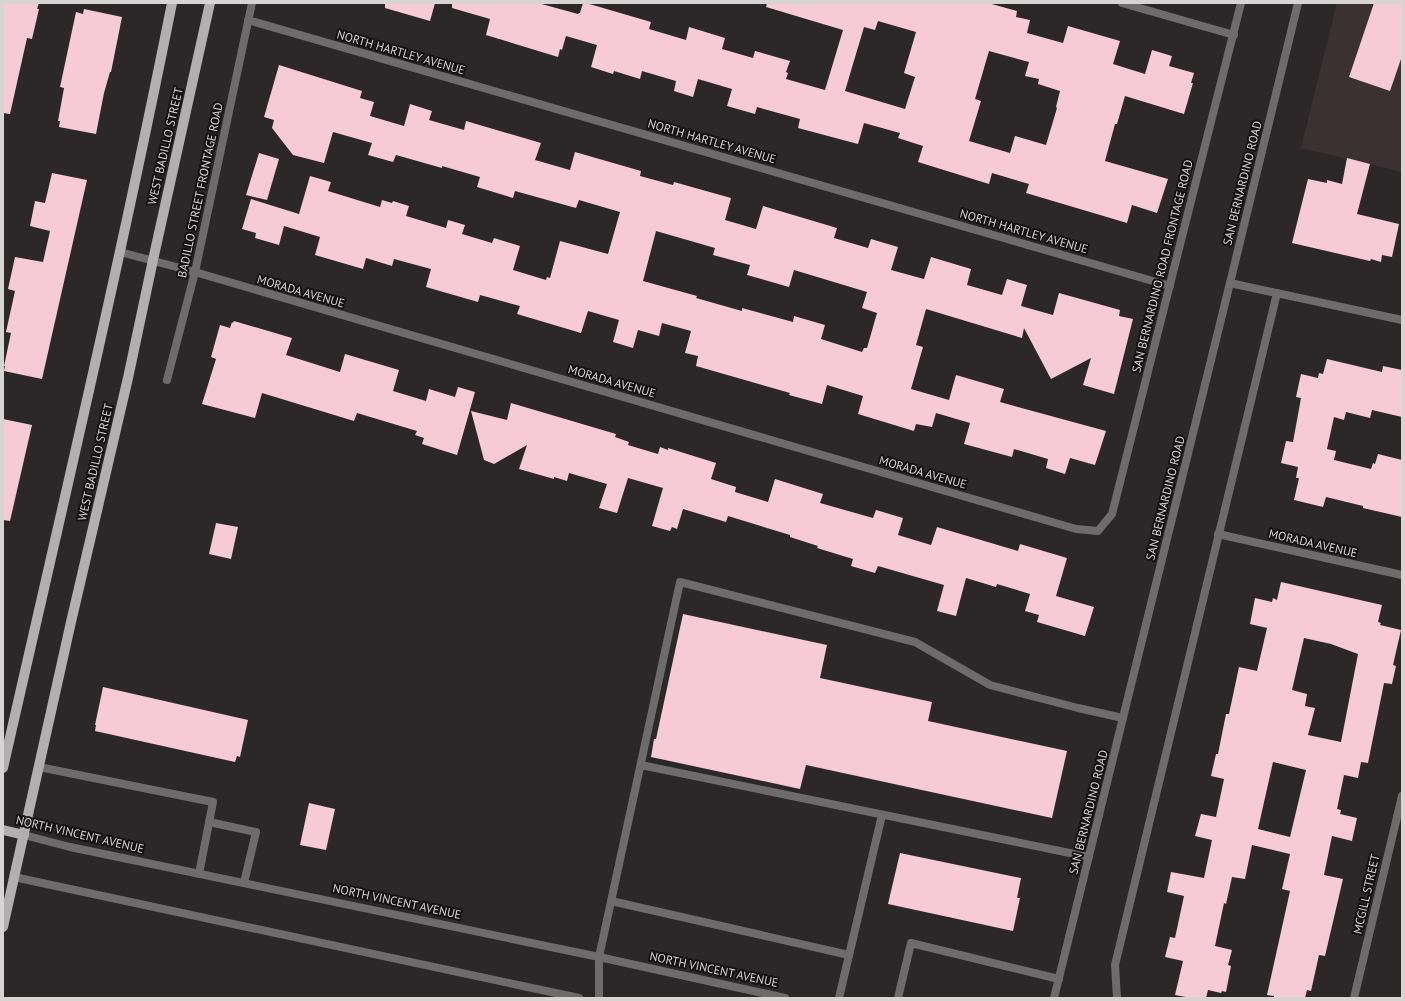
<svg xmlns="http://www.w3.org/2000/svg" width="1405" height="1001" font-family="'PT Sans',sans-serif">
<style>
.built{fill:#3b3032}
.building{fill:#f6cbd5;fill-rule:evenodd}
.lines{fill:none;stroke-linecap:round;stroke-linejoin:round}
.service{stroke:#6e6b6c;stroke-width:8}
.minor{stroke:#6e6b6c;stroke-width:8}
.tertiary{stroke:#6e6b6c;stroke-width:8}
.primary{stroke:#b3aeaf;stroke-width:10}
.labels{text-anchor:middle;dominant-baseline:central;stroke-width:4;stroke-linejoin:round;paint-order:stroke}
.street-label{font-size:12px;fill:#d7d4d4;stroke:#131112}
</style>
<rect width="100%" height="100%" fill="#2c2829"/>
<path class="built" d="M1337,3h65v169l-101,-24z"/>
<g class="building">
<path d="M3,3h36l-2,6h2l-7,30 -5,-1 -17,76 -7,-1z"/>
<path d="M385,3h50l-5,18 -45,-13z"/>
<path d="M452,3h86l40,11 1,-1h1l3,-10h3l65,19 -2,7 37,11 3,-13 36,11 -3,11 31,9 2,-7 35,10 -4,11 2,1 -2,6 39,11 18,-60 -77,-23 1,-4h221l29,8 -1,6 14,3 -3,13 36,10 5,-17 52,15 -7,23 32,10 7,-24 20,6 -3,10 25,7 -3,10h2l-9,31 -59,-18 -8,28h-2l-10,37 63,18 -11,34 -25,-8 -5,18 -101,-30 3,-9 -37,-11 -3,11 -71,-22 5,-16 -25,-8 2,-5 -36,-10 -6,21 -60,-16 2,-9 -43,-12 -2,7 -28,-8 5,-17 -34,-10 -5,18 -19,-6 2,-10 -34,-10 -2,8 -26,-8 -1,3 -22,-7 6,-22 -31,-9 -4,14 -2,-1 -2,8 -72,-22 4,-16 -38,-11zM878,21l38,11 -12,41 11,4 -10,32 -60,-18 19,-64 11,3zM989,51l40,11 -4,14 14,3 -1,5 22,7 -4,16 1,1 -11,37 -31,-9 -5,17 -41,-12 12,-40 -6,-2z"/>
<path d="M1374,3h28v53l-12,35 -41,-14z"/>
<path d="M84,9l38,8 -11,55h-1l-6,21 -8,41 -37,-7 1,-6h-2l6,-33 -4,-1 16,-75 7,2z"/>
<path d="M279,65l83,26 -2,7 14,4 -4,14 34,10 6,-22 22,7 -3,9 35,10 2,-9 75,22 -6,17 35,10 5,-18 66,19 -1,5 33,9 1,-3 57,16 -6,22 31,9 7,-23 74,22 -3,10 34,10 3,-9 27,8 -7,23 33,9 7,-22 40,12 -4,16 35,10 5,-16 20,6 -6,21 32,9 6,-22 61,17 -1,6 14,3 -19,75 -31,-9 8,-27 -40,21 -27,-51 -2,10 -96,-29 -10,36 7,2 -12,42 38,11 7,-25 48,14 -4,13 106,29 -11,34 -25,-7 -5,16 -19,-6 2,-9 -34,-10 -2,8 -48,-13 6,-21 -34,-10 -4,14 -16,-3 -2,7 -56,-17 5,-18 -36,-11 -5,19 -33,-9 1,-2 -94,-27 2,-10 -13,-3 6,-22 -29,-8 -3,13 -21,-6 -5,18 -20,-6 6,-22 -31,-9 -7,22 -64,-19 3,-8 -40,-11 -2,7 -52,-15 5,-18 -37,-10 -2,7 -26,-8 -3,11 -48,-14 5,-18 -36,-11 -5,19 -24,-7 1,-5 -14,-4 9,-30 48,15 11,-38 21,6 -3,9 52,16 2,-7 10,3 1,-2 16,5 -3,10 40,12 2,-8 17,5 -3,9 30,9 2,-5 26,8 -7,24 33,10 1,-3 3,1 10,-37 48,13 12,-42 -41,-12 -3,8 -61,-17 -2,7 -36,-11 3,-10 -38,-11v2l-46,-13 -3,7 -25,-7 4,-12 -39,-11 -9,31 -31,-8 -21,-27 2,-8 -10,-3zM656,231l59,17 -2,7 37,10 -3,10 42,12 5,-17 73,22 -5,16 15,5 -10,35h-3l-2,4 -41,-13 4,-14 -31,-9 -1,6 -51,-14v3l-46,-13 1,-2 -54,-15z"/>
<path d="M259,153l20,6 -12,41 -21,-5z"/>
<path d="M1347,158l23,6 -13,50 42,10 -7,33 -10,-2 -1,7 -10,-3 -1,2 -78,-18 16,-64 19,4v-3l15,4z"/>
<path d="M52,173l35,7 -45,199 -38,-8 1,-5h-1l7,-33 -5,-1 9,-41 -7,-2 7,-32 28,5 7,-31 -20,-5 5,-25 10,2z"/>
<path d="M234,321l58,17 -6,17 54,17 5,-18 54,16 -6,21 33,10 3,-12 26,8 3,-10 17,5 -18,63 -35,-11 2,-6 -9,-3 2,-4 -60,-18 -3,8 -92,-28 -7,25 -53,-14 14,-45 -5,-2 9,-32 10,3 2,-6 1,1z"/>
<path d="M1327,359l55,13 1,-6 19,4v47l-30,-7 -2,8 -24,-6 -2,8 -10,-3 -7,32 9,2 -2,9 37,9 2,-6 2,1 3,-10 24,6v57l-39,-9v-2l-37,-9 -3,10 -29,-7 5,-22h-3l2,-11 -17,-4 5,-22 7,1 8,-44 -5,-1 5,-23 17,4 1,-5 4,1z"/>
<path d="M511,403l105,31 -1,3 14,5 -1,3 30,9 2,-7 8,3v-2l48,15 -5,16 25,8 -1,5 33,10 7,-23 48,15 -3,9 53,15 3,-8 27,8 -5,17 33,10 6,-18 81,24 2,-7 47,14 -11,38 38,11 -9,29 -48,-14 2,-7 -14,-4 5,-17 -33,-10 -1,3 -30,-9 -10,38 -19,-5 7,-26 -66,-19 -3,7 -24,-7 2,-7 -36,-11 1,-2 -28,-9v-2l-62,-19 -2,6 -43,-13 -6,20 -5,-2 -2,4 -18,-5 11,-38 -35,-10 -11,35 -18,-5 8,-24 -38,-11 -2,8 -13,-4v2l-35,-10 8,-24 -33,19 -10,-4 -13,-49 36,9z"/>
<path d="M3,419l29,6 -22,96 -7,-1z"/>
<path d="M216,523l22,4 -7,32 -22,-5z"/>
<path d="M1281,582l101,23 -4,17 3,1 -1,2 21,5 -8,35 3,1 -4,18 -8,-1 -16,80 -7,-1 -3,16 -14,-3 -7,34 4,1 -1,4 17,4 -5,23 -20,-5 -8,39 19,4 -18,77 -6,-1 -8,36 -4,-1 -2,8h-31v-2l-7,-1 23,-104 -8,-2 8,-35 -38,-9 -7,34 -13,-2 -6,27 -2,-1 -9,43 17,4 -4,15 3,1 -5,26 -4,-1 -1,2 -13,-3 -2,8h-15l-16,-3 8,-34 -18,-4 5,-20 5,1 9,-42 -17,-4 4,-20 33,6 8,-38 -17,-4 6,-22 15,3 8,-38 -13,-3 5,-22h2l8,-40h3l10,-47 18,4 10,-43 -17,-4 5,-26 17,4 1,-4 4,2zM1304,638l27,6 27,10 -17,88 -33,-7 7,-27 -10,-2 2,-12 -15,-4zM1273,762l33,8 -16,67 -32,-8z"/>
<path d="M683,614l144,31 -7,33 112,24 -4,19 139,30 -15,67 -246,-53 -6,24 -149,-32 3,-18h2z"/>
<path d="M103,687l145,33 -8,37 -3,-1 -2,6 -140,-31 1,-6h-1z"/>
<path d="M309,803l26,6 -9,41 -26,-5z"/>
<path d="M900,853l121,25 -4,20h3l-7,33 -125,-27z"/>
</g>
<g class="lines">
<g class="service">
<path d="M641,765l448,92"/>
<path d="M39,767l174,35 -14,72"/>
<path d="M209,822l47,10 -12,51"/>
<path d="M611,901l238,54"/>
<path d="M599,998v-41l81,-375 235,60 75,43 88,23 45,10"/>
<path d="M839,998l43,-183"/>
<path d="M898,998l13,-55 148,36"/>
</g>
<g class="minor">
<path d="M1122,3l112,32"/>
<path d="M248,20l922,266"/>
<path d="M120,252l75,20 881,257 22,2 14,-17 129,-511"/>
<path d="M1230,283l172,37"/>
<path d="M167,380l28,-108 57,-269"/>
<path d="M1218,534l184,41"/>
<path d="M1117,998l-2,-33 162,-672"/>
<path d="M1354,998l48,-202"/>
</g>
<g class="tertiary">
<path d="M24,835l46,12 529,110 186,41"/>
<path d="M14,877l565,121"/>
<path d="M1054,998l176,-715 68,-280"/>
</g>
<g class="primary">
<path d="M3,768c58,-255 118,-509 169,-765"/>
<path d="M3,830l21,5"/>
<path d="M3,927l68,-305 57,-244 25,-118 57,-257"/>
</g>
</g>
<g class="labels">
<g class="street-label">
<text transform="translate(401 52) rotate(16)">NORTH HARTLEY AVENUE</text>
<text transform="translate(712 141) rotate(16)">NORTH HARTLEY AVENUE</text>
<text transform="translate(165 146) rotate(-77)">WEST BADILLO STREET</text>
<text transform="translate(1242 183) rotate(-76)">SAN BERNARDINO ROAD</text>
<text transform="translate(200 190) rotate(-78)">BADILLO STREET FRONTAGE ROAD</text>
<text transform="translate(1024 231) rotate(16)">NORTH HARTLEY AVENUE</text>
<text transform="translate(1162 266) rotate(-76)">SAN BERNARDINO ROAD FRONTAGE ROAD</text>
<text transform="translate(301 291) rotate(16)">MORADA AVENUE</text>
<text transform="translate(612 381) rotate(16)">MORADA AVENUE</text>
<text transform="translate(95 462) rotate(-77)">WEST BADILLO STREET</text>
<text transform="translate(923 472) rotate(16)">MORADA AVENUE</text>
<text transform="translate(1165 498) rotate(-76)">SAN BERNARDINO ROAD</text>
<text transform="translate(1313 543) rotate(13)">MORADA AVENUE</text>
<text transform="translate(1088 812) rotate(-76)">SAN BERNARDINO ROAD</text>
<text transform="translate(80 834) rotate(13)">NORTH VINCENT AVENUE</text>
<text transform="translate(1366 894) rotate(-77)">MCGILL STREET</text>
<text transform="translate(397 901) rotate(12)">NORTH VINCENT AVENUE</text>
<text transform="translate(714 969) rotate(12)">NORTH VINCENT AVENUE</text>
</g>
</g>
<rect width="1405" height="1001" fill="none" stroke="#d7d4d4" stroke-width="8"/>
</svg>
